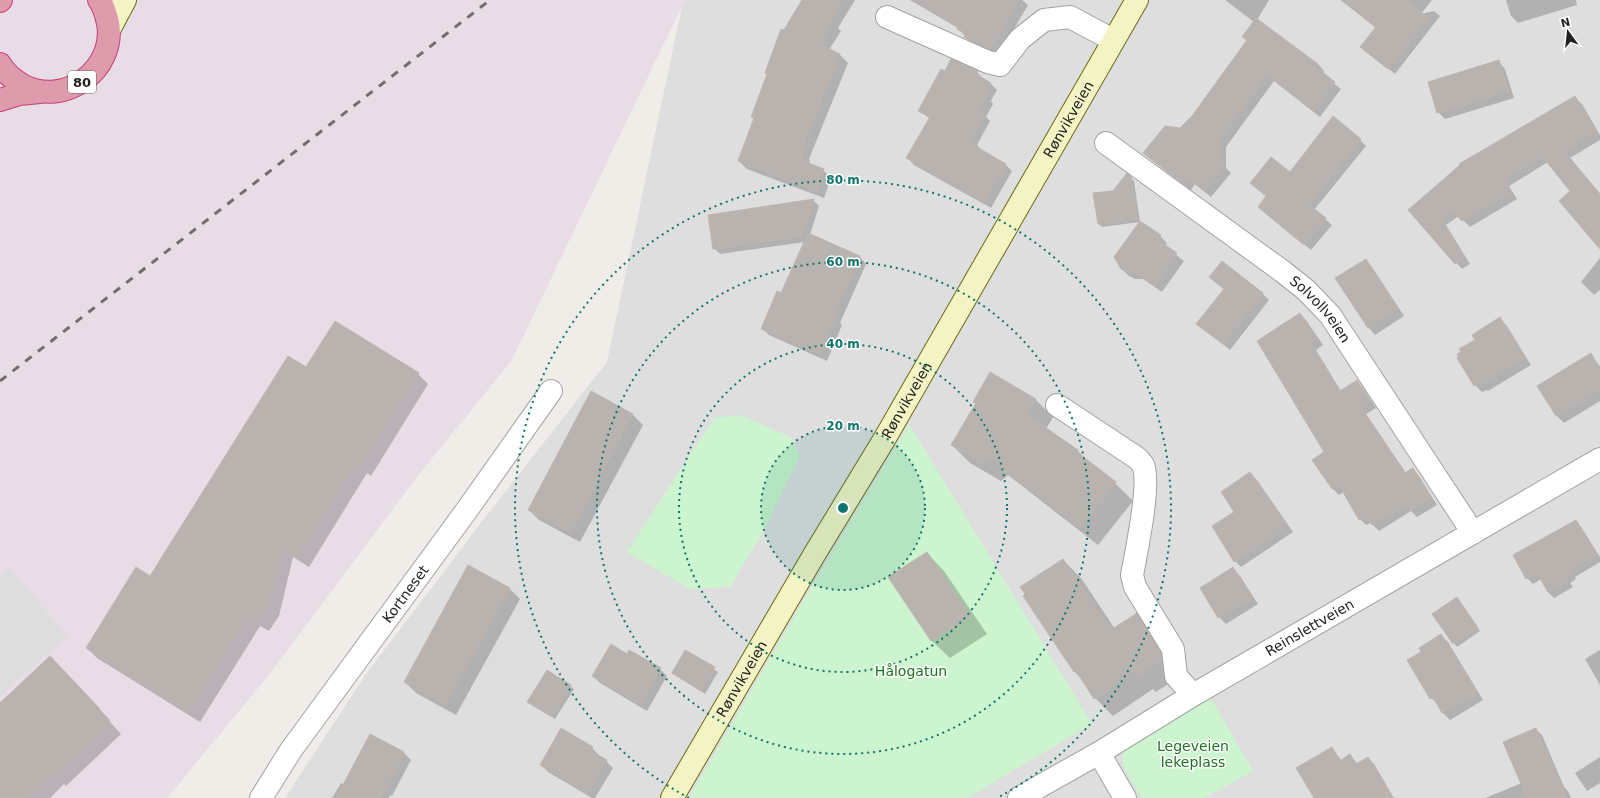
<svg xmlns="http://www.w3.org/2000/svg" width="1600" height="798" font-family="'DejaVu Sans',sans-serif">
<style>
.residential{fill:#dfdede}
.industrial{fill:#e8dce7}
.park{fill:#ccf4ce}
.parking{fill:#ddd}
.shadow{fill:#0003}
.building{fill:#b9b3af;stroke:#c0b4ad}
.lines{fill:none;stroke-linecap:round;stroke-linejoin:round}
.street-casing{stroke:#a2a2a2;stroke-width:24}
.secondary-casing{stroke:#686d13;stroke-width:24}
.highway-casing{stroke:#c73e74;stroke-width:24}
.street{stroke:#fff;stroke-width:22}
.secondary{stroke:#f3f3c4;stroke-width:22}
.highway{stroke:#dd9bab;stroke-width:22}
.rail{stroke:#6f6f6f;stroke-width:3;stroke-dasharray:8 8;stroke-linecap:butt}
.ring{fill:none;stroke:#0f766e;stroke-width:2;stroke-dasharray:2 4}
.labels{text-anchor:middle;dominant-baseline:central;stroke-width:3;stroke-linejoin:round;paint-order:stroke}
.shield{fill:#fff;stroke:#646464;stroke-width:1}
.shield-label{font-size:13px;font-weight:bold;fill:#212121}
.street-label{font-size:14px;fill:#212121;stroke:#fff}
.park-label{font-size:14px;fill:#1a741d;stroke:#fff}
.centre{fill:#0f766e;stroke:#fff;stroke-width:2}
.ring-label{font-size:12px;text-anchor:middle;font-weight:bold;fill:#0f766e;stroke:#fff;stroke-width:3;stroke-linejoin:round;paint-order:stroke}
</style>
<rect width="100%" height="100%" fill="#f0ede9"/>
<path class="residential" d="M688,0h912v798h-1315l81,-124 114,-150 127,-162 75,-356z"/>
<path class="industrial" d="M0,0h688l-6,6 -170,354 -99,122 -144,193 -102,123h-167z"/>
<g class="park">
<path d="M741,415l51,23 8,19 -36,73 -34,57 -40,2 -63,-37 87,-134z"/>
<path d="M909,424l183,300 -125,74h-278l130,-224z"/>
<path d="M1209,695l44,76 -49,27h-62l-19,-32v-15z"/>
</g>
<g class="parking">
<path d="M641,393l44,20 -127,189 -99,132 -31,-8 89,-159 36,-16z"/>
<path d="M9,568l58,67 -67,62v-121z"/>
</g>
<g class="shadow">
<path d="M803,0h52l-17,28 3,3 -12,19 11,5 8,8 -39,96 1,2 -1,3 14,6 8,8 -7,20 -77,-29 -8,-8 15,-41 -2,-3 33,-85z"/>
<path d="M910,0h112l6,5 -30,51 -25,-11 -15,-17z"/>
<path d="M1225,0h44l-12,20 61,44 6,7 -2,3 19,15 -21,28 -46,-36 -48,66v21l5,5 -20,24 -16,-13 -4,6 -40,-31 42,-43 54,-75 -4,-4 11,-15z"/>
<path d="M1346,0h86l-11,14 13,-3 6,5 -45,58 -27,-21 8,-25 -25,-20 -6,-6z"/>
<path d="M1506,0h70l1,5 -59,18 -7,-7z"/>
<path d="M1498,61l7,8 9,29 -69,21 -7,-7z"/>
<path d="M945,72h32l6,7 8,5 6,6 -6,11 2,3 -7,13 4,4 -13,24 5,6 24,14 6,6 -21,37 -77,-43 -6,-7 22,-39 -11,-9z"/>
<path d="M1575,98l7,6 18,31v5l-30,18 30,36v54l-28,-56 -24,-30 -39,24 8,13 -47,28 -11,-11 -13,9 24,39 -8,5 -53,-59z"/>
<path d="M1360,140l6,6 -52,64 18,15 -21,25 -46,-37 2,-16 -16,-14 39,-9z"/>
<path d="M1130,177l4,4 6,41 -38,5 -3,-3 -4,-30 18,-2z"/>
<path d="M813,200l6,6 -9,29 49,21 7,8 -26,59 2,2 -15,36 -58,-26 -7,-7 20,-33 23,-53 -85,12 -6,-6z"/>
<path d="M1160,236l7,7 -2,3 19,15 -22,31 -19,-13h-8l-6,-3 -7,-7z"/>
<path d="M1600,258v32l-6,5 -13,-13z"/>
<path d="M1365,260l7,7 32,49 -29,19 -7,-8z"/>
<path d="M1211,277l51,16 7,7 -39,50 -32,-26 26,-35z"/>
<path d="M1300,314l6,6 17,25 -7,5 25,41 15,-10 7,7 13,20 -10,6 40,59 7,-4 6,7 18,29 -20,12 -6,-6 -32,20 -8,-8 -5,2 -6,-6 -16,-27 -5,3 -6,-6 -19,-29 12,-8z"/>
<path d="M1500,319l7,7 24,39 -43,26 -1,-1 -5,2 -7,-7 1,-45z"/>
<path d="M1590,355l10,11v35l-36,22 -7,-7z"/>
<path d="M306,369l112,5 10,10 -57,92 -4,-3 -58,94 -16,-10 -14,59 -10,15 -9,-5 -60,96 -103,-64 -10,-10 63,-71z"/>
<path d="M1035,399l18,18 -7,12 32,22 10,11 27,21 18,18 -35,44 -90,-70 -7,6 -31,-18 -18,-18 24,-41 -2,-2z"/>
<path d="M633,415l10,10 -63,117 -41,-22 -10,-10z"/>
<path d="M1250,473l7,7 36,52 -52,35 -6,-6 1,-49z"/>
<path d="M1575,521l6,6 19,30v5l-25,15 1,2 -6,4 3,4 -19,11 -6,-6 -7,-13 -8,5 -6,-6z"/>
<path d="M927,553l17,18 43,63 -37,24 -18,-17 -42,-64z"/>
<path d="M1063,560l18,18 34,51 21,-14 18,17 25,45 -23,15 -3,-3 -40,27 -18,-18 -12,-18 -8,-8 -51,-76z"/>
<path d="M1233,569l7,7 18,28 -32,20 -7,-7z"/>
<path d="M509,588l11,11 -64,116 -40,-22 -11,-11z"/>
<path d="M1457,599l23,32 -23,16 -23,-32z"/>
<path d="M1441,635l7,7 35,58 -33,20 -7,-7 -4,-8 -8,-7 -23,-37 14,-9z"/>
<path d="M1600,650v35l-15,-26z"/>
<path d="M686,651l32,21 -13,22 -32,-21z"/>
<path d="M627,655l33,14 7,7 -20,35 -47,-28 -7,-7z"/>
<path d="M60,668l50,52 -1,1 12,13 -55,52 -2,-2 -14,14h-50v-94z"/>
<path d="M547,671l27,18 -19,30 -26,-17z"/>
<path d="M1535,729l7,6 22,52 4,4 3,7h-86l37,-15z"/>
<path d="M371,736l33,17 7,7 -19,36 -2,-1 -1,3h-57l9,-15 4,2z"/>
<path d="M592,748l7,7 -1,1 8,5 7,7 -18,30h-3l-44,-26 -7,-8z"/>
<path d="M1332,748l10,13 8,-5 8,8 10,-6 6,6 20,34h-79z"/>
<path d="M1600,757v26l-13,8 -12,-18z"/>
</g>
<g class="building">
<path d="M802,0h40l-12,20 3,2 -13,22 20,10 -39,97 2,1 -3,8 24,9 -8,22 -78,-30 16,-43 -3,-1 16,-43 -2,-1 16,-44 3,1z"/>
<path d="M914,0h105l-29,49 -26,-12 2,-3 -9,-5 2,-3z"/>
<path d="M1341,0h65l22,18 -40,51 -28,-22 16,-20z"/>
<path d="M1256,18l62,46 -2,3 19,15 -22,29 -46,-36 -48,65 1,21 5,5 -21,25 -16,-13 -5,6 -40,-31 22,-27 15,2 12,-12 55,-76 -5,-3z"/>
<path d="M951,59l27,12 -2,3 15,9 -6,12 2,1 -8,15 5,3 -14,26 6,4 -1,2 31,18 -22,38 -78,-44 24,-41 -12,-6 23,-42 4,2z"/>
<path d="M1499,60l9,31 -71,22 -9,-31z"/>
<path d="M1575,96l21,35 -32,20 36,43v55l-41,-48 11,-10 -28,-35 -39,23 8,13 -49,29 -10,-11 -11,8 23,39 -9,7 -47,-54 52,-45 -1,-1z"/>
<path d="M1333,116l28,23 -53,65 18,14 -22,27 -46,-38 8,-11 -16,-13 21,-26 19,15z"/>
<path d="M1127,173l4,3 6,43 -39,5 -5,-31 20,-2z"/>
<path d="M814,199l-13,37 -88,13 -5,-34z"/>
<path d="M1140,221l21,14 -3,5 19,13 -23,33 -19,-14h-8l-6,-3 -7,-12z"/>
<path d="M808,233l52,23 -27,60 3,1 -16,37 -59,-25 16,-38 4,2z"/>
<path d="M1366,259l32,50 -30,19 -33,-50z"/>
<path d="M1222,261l41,32 -40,51 -27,-20 28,-35 -15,-12z"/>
<path d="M1300,313l17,25 -7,5 30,48 17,-11 13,21 -9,6 44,66 8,-5 18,30 -22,13 -4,-7 -33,21 -7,-9 -6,4 -20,-35 -7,4 -20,-29 12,-8 -67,-111z"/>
<path d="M1500,317l25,41 -45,26 -1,-1 -5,3 -17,-28 1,-1 -1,-3 4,-2 -2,-3 16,-9 -3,-5z"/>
<path d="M335,321l84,52 -59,94 -4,-3 -58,93 -16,-10 -13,58 -11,17 -9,-6 -60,96 -103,-64 50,-81 14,9 138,-220 18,11z"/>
<path d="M1591,353l9,16v20l-44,27 -19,-30z"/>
<path d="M990,372l46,27 -10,15 52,36 -1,2 39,30 -36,46 -91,-70 -6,6 -32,-19 25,-42 -3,-1z"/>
<path d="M591,391l42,23 -63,118 -42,-22z"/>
<path d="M1250,472l37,54 -53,36 -22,-36 22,-14 -13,-20z"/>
<path d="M1576,520l21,34 -28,17 1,2 -5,3 3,5 -20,11 -11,-19 -11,6 -13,-24z"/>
<path d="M927,552l43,64 -39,25 -43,-64z"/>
<path d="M1063,559l48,71 26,-17 24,40 1,6 -24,16 -3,-4 -41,28 -18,-28 -2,1 -51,-76 2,-2 -5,-7z"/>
<path d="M468,565l42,23 -65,117 -41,-23z"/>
<path d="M1233,567l19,30 -34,21 -18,-30z"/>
<path d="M1457,597l21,31 -25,16 -21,-30z"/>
<path d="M1441,634l36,59 -35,20 -9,-16 -3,2 -23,-39 14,-8 -2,-4z"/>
<path d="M611,644l16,10 2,-4 32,18 -21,36 -48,-28z"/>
<path d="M685,650l30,17 -14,24 -29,-18z"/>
<path d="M50,656l50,53 -1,1 12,13 -56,53 -2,-2 -25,24h-28v-95z"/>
<path d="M547,670l24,15 -19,32 -25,-15z"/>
<path d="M561,728l32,19 -3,4 17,9 -20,33 -47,-28z"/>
<path d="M1536,728l30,70h-39l-24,-56z"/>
<path d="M370,734l34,18 -24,46h-44z"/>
<path d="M1332,747l8,14 10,-7 6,10 12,-7 25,41h-79l-18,-30z"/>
</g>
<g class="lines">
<g class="street-casing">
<g id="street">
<path d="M887,17l101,45 12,3 20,-26 24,-19 26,-3 43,23"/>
<path id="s1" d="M1106,143l176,128 24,19 24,25 143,218"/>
<path d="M1057,405l80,53c2,2 5,5 6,7 8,17 -7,89 -11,110l3,12 38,62 3,27 17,19"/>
<path d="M1099,753l26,45"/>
<path id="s2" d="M261,798l30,-48 173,-236 87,-123"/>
<path id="s3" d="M1019,798l80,-45 94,-58 407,-236"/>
</g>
</g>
<g class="secondary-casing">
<g id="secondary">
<path d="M109,30l16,-30"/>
<path id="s4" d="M672,798l142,-243 71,-117 252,-438"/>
</g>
</g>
<g class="highway-casing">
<g id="highway">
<path d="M0,1l1,-1"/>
<path d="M0,64c5,9 14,16 22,21 43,23 94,-16 86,-62 -2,-8 -4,-17 -9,-23"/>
<path d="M0,100l19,-6 21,-2"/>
</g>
</g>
<use href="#street" class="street"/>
<use href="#secondary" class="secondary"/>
<use href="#highway" class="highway"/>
<path class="rail" d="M0,381l490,-381"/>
</g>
<circle cx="843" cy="508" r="82" fill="#0f766e" fill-opacity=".12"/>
<g class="ring">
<circle cx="843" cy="508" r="82"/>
<circle cx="843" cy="508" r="164"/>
<circle cx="843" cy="508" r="246"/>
<path d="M689 798A328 328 0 1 1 997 798"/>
</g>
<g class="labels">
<rect class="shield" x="68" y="71" width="28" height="22" rx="3"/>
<g class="shield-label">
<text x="82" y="82">80</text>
</g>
<g class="street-label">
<text stroke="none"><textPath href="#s4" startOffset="786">Rønvikveien</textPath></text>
<text stroke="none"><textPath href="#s1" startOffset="272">Solvollveien</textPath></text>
<text stroke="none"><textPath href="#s4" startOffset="462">Rønvikveien</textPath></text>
<text stroke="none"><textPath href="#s2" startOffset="250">Kortneset</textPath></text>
<text stroke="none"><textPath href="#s3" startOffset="337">Reinslettveien</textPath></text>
<text stroke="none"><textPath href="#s4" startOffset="138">Rønvikveien</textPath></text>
</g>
<g class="park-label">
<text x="911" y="671">Hålogatun</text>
<text x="1193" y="746">Legeveien<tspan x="1193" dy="16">lekeplass</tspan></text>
</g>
</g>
<circle cx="843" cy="508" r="6" class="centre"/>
<g class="ring-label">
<text x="843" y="184">80 m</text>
<text x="843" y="266">60 m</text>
<text x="843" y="348">40 m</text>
<text x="843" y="430">20 m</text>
</g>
<g transform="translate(1568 32) rotate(345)" stroke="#ffffff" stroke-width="3" paint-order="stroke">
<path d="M0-3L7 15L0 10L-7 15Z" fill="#212121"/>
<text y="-6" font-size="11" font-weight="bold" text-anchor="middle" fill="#212121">N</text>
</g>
</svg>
